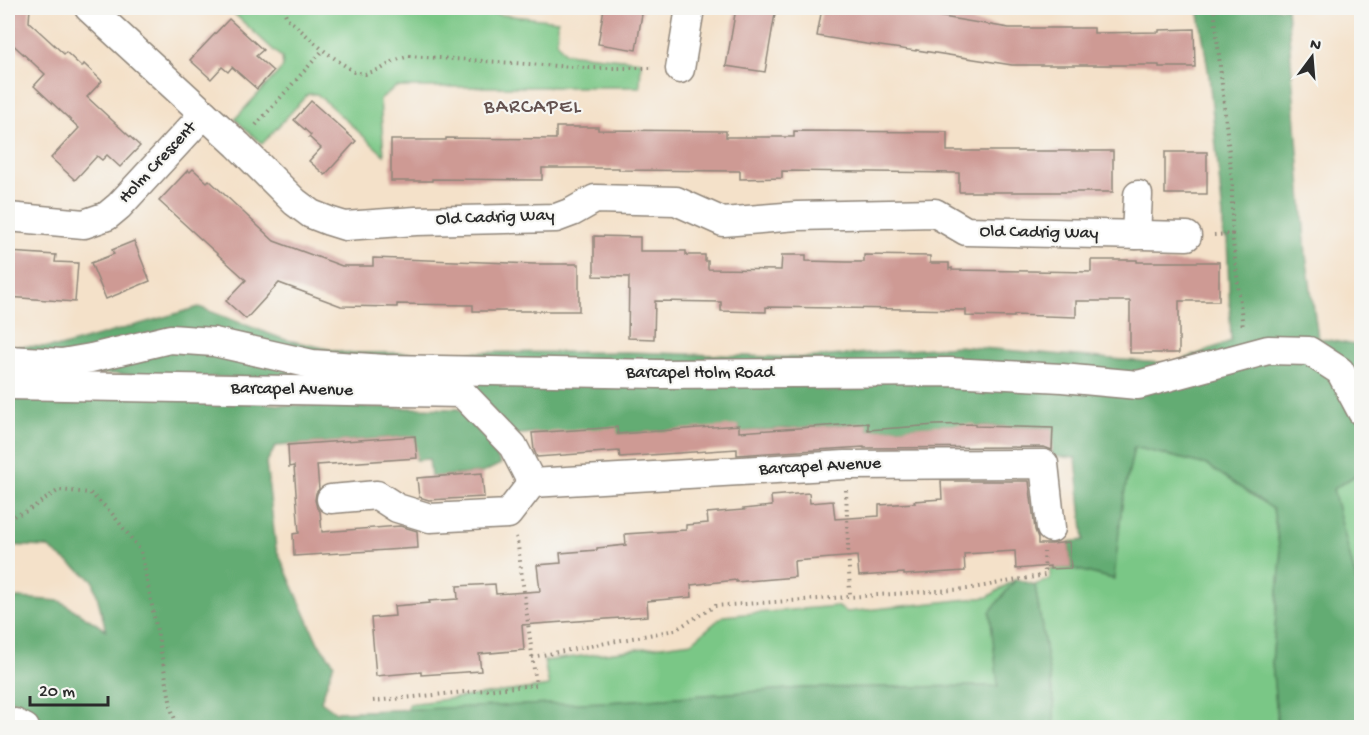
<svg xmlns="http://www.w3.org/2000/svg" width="1369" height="735" font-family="'Gochi Hand',sans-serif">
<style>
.green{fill:#7ac786;stroke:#527958;stroke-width:1.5}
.forest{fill:#63ac73;stroke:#476c4f;stroke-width:1.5}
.building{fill:#ce9a94}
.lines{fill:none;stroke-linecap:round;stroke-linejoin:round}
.minor-casing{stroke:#90867a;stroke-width:31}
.path{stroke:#90867a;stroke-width:4;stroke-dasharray:1.5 4.5;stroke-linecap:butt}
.minor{stroke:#fff;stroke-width:28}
.labels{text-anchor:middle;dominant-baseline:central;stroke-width:4.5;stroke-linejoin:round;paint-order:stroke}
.street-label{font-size:18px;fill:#2b2b2b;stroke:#f6f6f2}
.neighbourhood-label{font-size:20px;letter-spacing:1.5px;fill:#645250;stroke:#f6f6f2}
</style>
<rect width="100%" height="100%" fill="#f6f6f2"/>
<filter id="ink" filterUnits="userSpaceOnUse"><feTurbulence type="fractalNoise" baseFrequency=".0167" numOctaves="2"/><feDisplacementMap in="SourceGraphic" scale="12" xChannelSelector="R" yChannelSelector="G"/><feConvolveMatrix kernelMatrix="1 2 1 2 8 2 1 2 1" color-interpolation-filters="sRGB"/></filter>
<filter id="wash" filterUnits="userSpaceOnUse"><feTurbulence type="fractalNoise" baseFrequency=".008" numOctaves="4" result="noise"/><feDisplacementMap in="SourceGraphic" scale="24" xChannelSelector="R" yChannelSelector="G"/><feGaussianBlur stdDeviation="1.35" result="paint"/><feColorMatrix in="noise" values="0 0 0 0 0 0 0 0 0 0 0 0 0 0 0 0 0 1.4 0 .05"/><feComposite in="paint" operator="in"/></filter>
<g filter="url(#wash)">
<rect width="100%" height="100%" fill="#f4e1c9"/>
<g class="green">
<path d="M228,8h245l21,6 64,7 -1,21 8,11 76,8 -1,26h-244l-16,12 4,56 -67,-61h-9l-46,50 -27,-25 48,-52 -1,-9z"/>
<path d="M1134,447l73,18 66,44 8,49 -9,105 6,64h-224v-24l-19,-118 15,-6v-10l21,-1 42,11 9,-75z"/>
<path d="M1361,472v144v-16l-28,-111z"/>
<path d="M1016,579l-26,33 9,74 -196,2 -195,14 -202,8 3,-6 140,-18 -5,-25 148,-19 31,-26 113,-10 11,6 141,-15z"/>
</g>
<g class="forest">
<path d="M1198,8h89l19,247 12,83 43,8v126l-28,17 28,111v127h-83l-6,-64 9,-105 -8,-49 -66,-44 -73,-18 -12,57 -8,75 -43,-11 -2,-26 15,-2 -8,-82 -24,-2v-28l-107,-3 -77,5 -1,-7 -128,9v-6l-121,8 -86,-1 -19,2 -43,-50 -462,-14v-25l52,1 139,-40 84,32 63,14 282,-1 176,6 154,-12 214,18 59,-23 -4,-103 -4,-1v-20l-14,-141z"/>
<path d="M8,394l163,2 114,9 174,4 29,33 13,22 -19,9 -51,4 -2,-18 -13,1 -1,-24 -139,10 -10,17 10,85 42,95 16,20 -13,38 15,11 272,-10 195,-14 195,-2 -8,-74 26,-33 19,6 19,118v24h-1013c-8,-12 -18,-26 -33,-27v-101l11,-1 41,3 46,29 -13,-50 -46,-33 -39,-2z"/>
</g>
<g id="blocks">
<g class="building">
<path d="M8,8h22l-1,14 35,32 2,-2 16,15 2,-3 18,17 -15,16 53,49 -20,21 -13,-12 -5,5 -5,-4 -22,24 -24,-22 28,-30 -45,-42 11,-12 -37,-34z"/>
<path d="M604,8h39l-7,42 -38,-6z"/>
<path d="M736,8h40l-11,64 -39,-6z"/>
<path d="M822,8h67l120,20h85v5l65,-1v-2l35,-1 1,38h-36v-2h-147l-96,-15v1l-50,-7 -49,-8z"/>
<path d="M229,19l34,31 -7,6 17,15 -16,18 -25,-22 -4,5 -6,-5 -11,12 -21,-19z"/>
<path d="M311,101l45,40 -31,34 -16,-14 12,-13 -12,-11 2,-2 -17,-15z"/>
<path d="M556,127h42v3l128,1v6h68v-6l153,1v19h166v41h-154v-19l-177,-2v7l-42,1v-8l-121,-1v-2h-77v12l-110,-1v2h-41v-41h55v-2l110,1z"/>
<rect x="1165" y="152" width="42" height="42"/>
<path d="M193,169l14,13 2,-2 65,61 68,25h31v-8l161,6h45v47h-106v-6l-76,-1v3l-56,-1 -62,-23 -33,36 -20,-18 20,-21 -87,-79 29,-31 2,2z"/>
<path d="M594,236l46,1v14h46v4h19v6h3v8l73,1 1,-15h24v6l40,1h18v-7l66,1v7h19v6l3,-1v2l78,1 61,1v-12h46v2h82v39h-40v52h-49v-52h-54v16l-62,-2v2l-48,-1v-6l-60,-1 -140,-2v5l-45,-1v-9l-66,-1 -1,38 -26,-1 1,-61 -35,-1z"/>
<path d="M134,241l16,40 -44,18 -15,-36 23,-9 -2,-4z"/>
<path d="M8,252l48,3 -1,7 23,1 -3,39 -67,-5z"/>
<path d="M868,423v7l68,-5 39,-1v2l78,2 -1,22 -8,-3 -180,1v-1l-127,8v-6l-117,8 -1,-6 -82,6 -3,-7 -2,-17 85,-6 1,7 121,-9v7z"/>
<path d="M415,436l2,22 -100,7 2,24 -3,4 -1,7 2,8 3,3 2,21 78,-6 17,5 1,17 -124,8 -1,-22 6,-1 -5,-67 -5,1 -1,-22z"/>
<path d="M482,473l2,24 -55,3 -10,-3 -2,-19z"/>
<path d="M941,481h88l6,49 3,8v6h14l17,-2 2,26 -21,1v-3l-34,3 -1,-18 -51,3 1,17 -61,4v-2l-45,3 -2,-20 -63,5 1,16 -59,5v-2l-45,5 1,12 -45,4 1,15 -126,9 2,25 -45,4 2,17 -60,4v-3l-45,4 -5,-58 24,-2 -1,-10 36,-3 -1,-2 29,-2 -1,-13 38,-2 1,10 44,-3 -3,-26 24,-2 -1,-10 37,-3v-2l29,-3 -1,-11 61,-4v-5l22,-2 -1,-10 37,-3 -1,-1 29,-3 -1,-10 38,-3 1,10 23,-2 2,18 44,-3v-11l36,-2 -1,-2 28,-2z"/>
</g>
</g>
</g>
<g filter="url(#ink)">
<use href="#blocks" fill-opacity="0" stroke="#90867a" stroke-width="1.5"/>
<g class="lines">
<g class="minor-casing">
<g id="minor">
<path d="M89,8l149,137 57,57 16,12 18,7 16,5 71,-5 140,-3 16,-6 23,-13 81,2 47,21 74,-6 138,-3 31,18 221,5"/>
<path d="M680,69l10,-61"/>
<path d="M8,217l76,7 23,-8 12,-10 85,-92"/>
<path d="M1136,235l2,-40"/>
<path d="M8,360l54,3 29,-5 79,-19 44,3 98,22 73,5 274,5 291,-2 112,6 76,7 130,-35 41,1 31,20 22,41"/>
<path d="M8,385l454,8 51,53 19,37 313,-18 199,-1 7,64"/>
<path d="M331,499l46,-4 20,13 33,10 78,-4 24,-31"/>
<path d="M8,724l7,-1 10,5"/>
</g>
</g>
<g class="path">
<path d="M283,8l4,10 36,32 31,22 11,2 16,-5 15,-9 13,-4 179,12h66"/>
<path d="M256,125l67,-75"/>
<path d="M1232,234l11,94"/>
<path d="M1214,235l18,-1v-53l-18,-173"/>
<path d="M846,490l4,106"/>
<path d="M8,518l19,-7 32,-21 31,3 20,18 31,40 18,90 13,70 6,17"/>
<path d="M532,657l143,-27 40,-24 252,-17 78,-14 -1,-23"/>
<path d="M373,701l163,-16 -18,-139 -2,-9"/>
</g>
<use href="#minor" class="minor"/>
</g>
</g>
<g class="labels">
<g class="street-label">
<text transform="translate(158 163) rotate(-47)">Holm Crescent</text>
<text transform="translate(495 218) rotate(-2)">Old Cadrig Way</text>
<text transform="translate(1039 233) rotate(1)">Old Cadrig Way</text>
<text x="700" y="373">Barcapel Holm Road</text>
<text transform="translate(292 390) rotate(1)">Barcapel Avenue</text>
<text transform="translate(820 467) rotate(-3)">Barcapel Avenue</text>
</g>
<g class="neighbourhood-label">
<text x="533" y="108">BARCAPEL</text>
</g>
</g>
<rect width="1369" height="735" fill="none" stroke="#f6f6f2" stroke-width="30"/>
<g transform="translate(1312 57) rotate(16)" stroke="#f6f6f2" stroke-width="4.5" paint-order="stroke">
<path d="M0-4.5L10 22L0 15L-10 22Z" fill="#2b2b2b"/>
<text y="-9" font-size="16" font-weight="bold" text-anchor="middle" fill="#2b2b2b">N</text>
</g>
<path d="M30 696v9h78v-9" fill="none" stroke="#2b2b2b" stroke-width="3"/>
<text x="39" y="696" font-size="18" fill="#2b2b2b" stroke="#f6f6f2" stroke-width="4.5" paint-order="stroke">20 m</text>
</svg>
